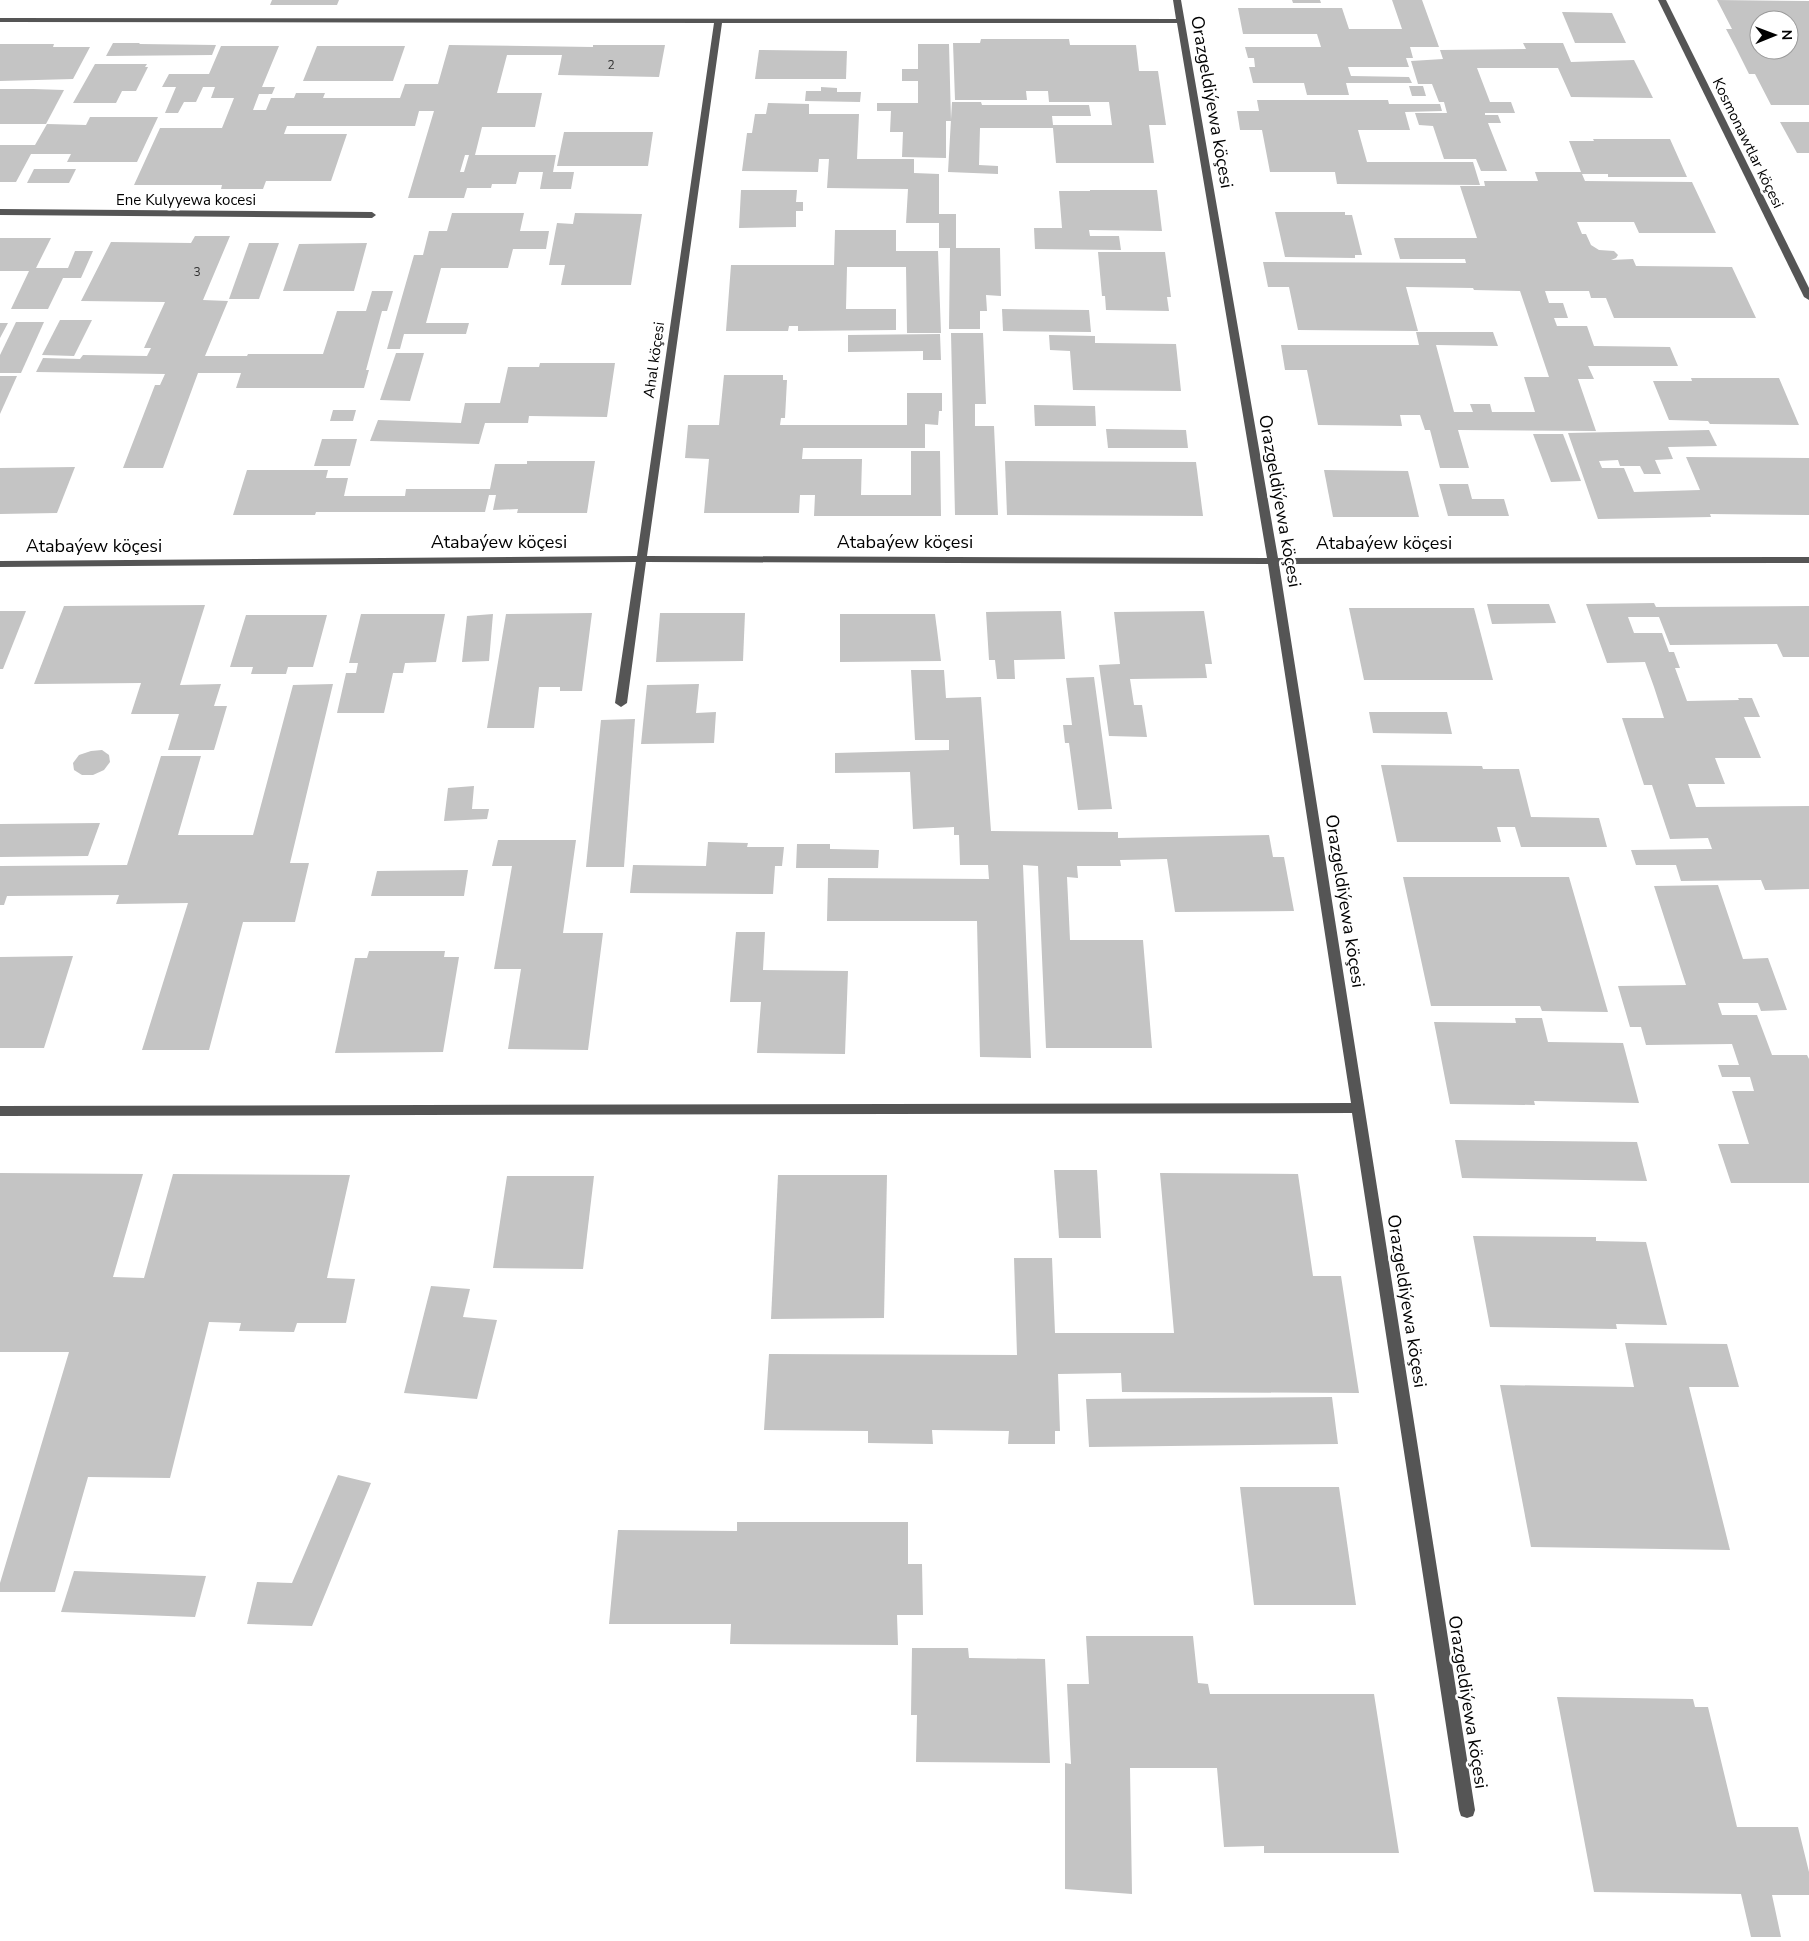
<svg xmlns="http://www.w3.org/2000/svg" width="1809" height="1941" font-family="'Nunito Sans',sans-serif">
<style>
.building{fill:#c4c4c4;fill-rule:evenodd}
.lines{fill:none;stroke-linecap:round;stroke-linejoin:round}
.minor{fill:#555;fill-rule:evenodd}
.labels{text-anchor:middle;dominant-baseline:central;stroke-width:5;stroke-linejoin:round;paint-order:stroke}
.far-number-label{font-size:12px;fill:#313131}
.far-street-label{font-size:15px;fill:#000;stroke:#fff}
.street-label{font-size:18px;fill:#000;stroke:#fff}
</style>
<rect width="100%" height="100%" fill="#fff"/>
<g class="building">
<path d="M272,0h67l-2,5h-67z"/>
<path d="M1292,0h28l1,3h-28z"/>
<path d="M1392,0h30l17,47h-29l3,11h-7l3,9h-61l3,9 58,1 3,6h-66l3,12h-42l-3,-12h-51l-4,-16h6l-1,-9h-6l-3,-11h76l-4,-13h-74l-5,-26h104l7,21h53z"/>
<path d="M1717,0l92,1v104h-38l-16,-31h-6l-13,-26 -10,-19h6zM1759,20h30v30h-30z"/>
<path d="M1562,12l50,1 14,30h-51z"/>
<path d="M981,39h88l1,6h66l3,26h19l8,54h-17l5,38h-98l-3,-35h-73l-1,37 19,1v8l-50,-2 4,-70h29l1,3h107l2,11h-39l1,9h59l-3,-23h-60l-1,-11h-22l1,9h-72l-2,-57h27z"/>
<path d="M113,43h27l-1,1 77,1 -4,10 -106,1z"/>
<path d="M1523,43h40l8,19 63,-2 19,38 -82,-1 -13,-29h-81l13,34h21l4,11h-30v2h13l3,8h-13l19,48h-26l-5,-12h-32l-11,-33 -14,-1 -4,-12h32l-3,-11h-5l-7,-18h-14l-7,-23 32,-2 -3,-9 86,-1z"/>
<path d="M0,44h54l-1,3h37l-17,32 -73,2z"/>
<path d="M918,44h31l2,77h-5v37l-44,-1 1,-25h-13l1,-21h-14v-8h41v-22h-16v-12h16z"/>
<path d="M449,45l144,2v-2h72l-6,32 -101,-2 4,-20h-55l-10,38h45l-7,34h-53l-7,28h81l-3,17h21l-3,17h-31l3,-17h-24l-3,12h-24l-1,4h-24l-3,10h-56l26,-87h-15l-4,15h-128l-3,8h63l-16,47h-65l-3,8h-42l1,-4h-88l26,-57h62l12,-30h-23l4,-11h-12l-7,15h-12l-6,11h-13l11,-26h-14l7,-13h40l12,-28h58l-17,41h13l-3,7h-13l-6,16h13l5,-12h23l2,-5h29l-2,5h77l5,-14h33zM465,155h4l-5,17h-4z"/>
<path d="M317,46h88l-12,35h-90z"/>
<path d="M759,50l88,1 -1,28h-91z"/>
<path d="M95,64h52l-2,3h3l-12,24h-14l-6,12h-43z"/>
<path d="M1409,86h14l3,10h-14z"/>
<path d="M821,87l16,1v4h24l-1,10 -55,-1 1,-10h15z"/>
<path d="M0,89h33l31,1 -18,34h-46z"/>
<path d="M1257,100h131l1,4h51l2,7 -37,1 5,18h-52l9,32h106l7,23 -143,-1 -2,-12h-65l-8,-42h-22l-3,-19h22z"/>
<path d="M768,103l41,1v10h50l-2,45h57v14l25,1v40h17v34h44l1,48 -15,-1 1,16h-7v18h-31l1,-81h-11v-25h-33l2,-34 -81,-1 2,-29h-10l-1,13 -76,-1 5,-38h5l3,-19h11z"/>
<path d="M90,117h68l-21,45h-70l4,-8h-40l-15,28h-16v-37h35l12,-21 39,1z"/>
<path d="M1780,122h29v31h-12z"/>
<path d="M564,132h89l-5,34h-91z"/>
<path d="M1593,139h77l17,38h-79v-3h-26l3,7 107,1 24,51h-77l-5,-11h-57l5,12h4l5,11 8,5 15,1 4,4 -2,3 -5,2 22,-1 3,7 96,1 24,51h-142l-8,-20h-15l-2,-7h-44l4,12h14l5,15h-14l3,8h30l7,20 76,1 8,19h-90l6,13h-16l18,52 -138,-1 11,38h-29l-10,-38h-5l-5,-15h-20l2,11 -84,-1 -11,-55h-22l-4,-25h138l-3,-13h77l5,14 -62,-1 18,67h19l-3,-8h20l2,8h43l-11,-35h25l-29,-86 -46,-1 -1,-2 -67,-1 12,44 -120,-1 -9,-43h-21l-5,-25 203,1 -1,-4h-65l-6,-21h83l-17,-52h25l-1,-5h54l-3,-9h46l-12,-31h25z"/>
<path d="M34,169h42l-7,14h-42z"/>
<path d="M741,190h56l-1,12h7v9h-7v16l-57,1z"/>
<path d="M1090,190h67l5,41 -73,-1 1,6h29l2,14 -86,-1 -1,-21h28l-3,-37h31z"/>
<path d="M1275,212h70v3h7l10,40h-7v3l-70,-1z"/>
<path d="M452,213h72l-4,18h29l-3,18h-33l-5,19h-67l-15,55h43l-3,11h-62l-4,15h-13l27,-94h9l6,-24h18z"/>
<path d="M575,213l67,1 -11,71h-70l4,-20h-16l8,-42 16,1z"/>
<path d="M835,230h61v21h42l3,82h-34l-1,-66h-59l-1,42h50v21l-98,1v-5h-9l-1,5h-62l5,-66h103z"/>
<path d="M195,236h35l-27,64 25,1 -23,55h42l1,-2h75l14,-43h29l6,-20h21l-6,20h-5l-16,59h3l-5,18h-128l5,-15h-43l-35,95h-40l32,-83h5l5,-11 -129,-2 7,-14 37,1 3,-4 64,1 4,-8h-7l21,-46 -84,-1 30,-59 80,1z"/>
<path d="M0,238h51l-15,30h32l7,-17h18l-12,27h-18l-15,31h-37l18,-38h-29z"/>
<path d="M249,243h30l-20,56h-30z"/>
<path d="M367,243l-13,48h-71l16,-47z"/>
<path d="M1098,252h67l6,45h-4l2,14 -63,-1 -1,-14h-3z"/>
<path d="M1002,309l87,1 2,22 -88,-1z"/>
<path d="M60,320h32l-18,36 -32,-1z"/>
<path d="M16,322h28l-23,51h-21v-18z"/>
<path d="M0,323h8l-8,15z"/>
<path d="M951,333h32l3,71h-11v22h19l4,89h-43z"/>
<path d="M940,334l1,26h-18v-9l-75,1v-17z"/>
<path d="M1049,335l46,1v7l81,1 5,47 -108,-1 -3,-39 -20,-1z"/>
<path d="M396,353h28l-14,48 -30,-1z"/>
<path d="M540,363h75l-8,54 -78,-1 -1,7h-43l-6,21 -109,-3 8,-21 83,3 4,-20h35l8,-36h31z"/>
<path d="M724,375h59v5h4l-2,38h-4l-1,7h127v-32h35v18h-3l-1,14 -13,-1v24h-122l-1,11h60l-1,36h50v-44h29l1,65h-127l1,-21h-15l-1,18h-95l5,-54 -24,-1 3,-33h31z"/>
<path d="M0,376h17l-17,38z"/>
<path d="M1691,378h88l20,47 -89,-1 -2,-3 -39,-1 -16,-39h39z"/>
<path d="M1034,405l61,1 1,20h-61z"/>
<path d="M333,410h23l-3,11h-23z"/>
<path d="M1106,429l80,1 2,18h-80z"/>
<path d="M1709,430l8,16 -49,1 5,12 -18,1 6,14h-17l-4,-8h-20l-2,-6 -19,1 3,7h22l10,24 66,-2 -14,-33 123,1v57l-99,-1 1,3 -113,2 -30,-86z"/>
<path d="M1533,434h30l18,47 -30,1z"/>
<path d="M322,439h35l-7,27h-36z"/>
<path d="M527,461h68l-8,52h-70l1,-4 -25,1 3,-15h-7l-4,17h-169l-1,3h-82l14,-45h81l-2,8h22l-4,18h61l1,-7h84l5,-25h32z"/>
<path d="M1005,461l191,1 7,54 -196,-1z"/>
<path d="M75,467l-18,46 -57,1v-46z"/>
<path d="M1324,470l84,1 11,46h-86z"/>
<path d="M1439,484h29l4,15h32l5,17h-61z"/>
<path d="M1654,603l2,4 153,-1v51h-26l-6,-13 -107,1 -11,-28h-31l6,16h28l7,19h5l6,16h-5l12,33 52,-1 -1,-2h14l8,19h-16l17,41h-46l10,26h-37l8,23 113,-1v83l-44,1 -4,-10 -80,1 -5,-16h-40l-5,-15 81,-1 -4,-11 -38,1 -18,-54h-8l-22,-67h42l-10,-31 -9,-25 -38,1 -21,-59z"/>
<path d="M1487,604h62l7,19 -64,1z"/>
<path d="M205,605l-25,80 41,-1 -7,22h13l-13,44h-46l11,-36h-48l10,-31 -107,1 30,-78z"/>
<path d="M1349,608h125l19,72h-129z"/>
<path d="M0,611h26l-23,58h-3z"/>
<path d="M1061,611l4,48 -51,1 1,19h-18l-2,-19h-6l-3,-48z"/>
<path d="M1204,611l8,53h-7l2,14 -77,1 4,26h8l5,32 -38,-1 -10,-71 21,-1 -6,-52z"/>
<path d="M592,613l-10,78h-22v-4h-21l-5,41h-47l19,-114z"/>
<path d="M660,613h85l-2,48 -87,1z"/>
<path d="M361,614h84l-9,48 -31,1 -2,10h-10l-9,40h-47l9,-40h10l2,-10h-9z"/>
<path d="M493,614l-4,47 -27,1 5,-46z"/>
<path d="M840,614h95l6,47 -101,1z"/>
<path d="M246,615h81l-14,52h-25l-2,7h-35l2,-7h-23z"/>
<path d="M911,670h33l2,28 35,-1 10,134 127,1v6l151,-3 4,22h11l10,54 -119,1 -8,-53 -47,1 1,6h-44l1,12 -11,-1 3,63h73l9,108h-106l-8,-182 -15,-1 8,193 -51,-1 -3,-136h-150l1,-43 161,1 -1,-14h-28l-1,-30h-5v-8l-41,2 -3,-57 -75,1v-20l114,-3v-10h-34z"/>
<path d="M1094,677l18,132 -34,1 -9,-67h-4l-2,-18h9l-6,-47z"/>
<path d="M333,684l-43,179h19l-14,59h-52l-34,128h-67l46,-147 -72,1 3,-9 -112,1 -3,9h-4v-39l127,-1 34,-109h40l-23,79h75l40,-150z"/>
<path d="M699,684l-3,29 20,-1 -2,31 -73,1 6,-59z"/>
<path d="M1369,712h78l5,22 -79,-1z"/>
<path d="M635,719l-11,148h-38l15,-147z"/>
<path d="M102,750l7,5 1,7 -6,8 -11,5h-11l-8,-5 -1,-7 6,-8 12,-4z"/>
<path d="M1381,765l101,1 1,3h36l12,48 68,1 8,29h-86l-6,-20h-18l4,15h-104z"/>
<path d="M474,786l-2,23h17l-2,10 -43,2 4,-33z"/>
<path d="M100,823l-12,33 -88,1v-33z"/>
<path d="M498,840h78l-13,93h40l-15,117 -80,-1 13,-80h-27l18,-103h-20z"/>
<path d="M708,842l40,1 -1,4h37l-2,19h-7l-2,28 -143,-1 3,-28 73,1z"/>
<path d="M797,844h33v5l49,1 -1,18h-82z"/>
<path d="M468,870l-4,26h-93l6,-25z"/>
<path d="M1403,877h166l39,135 -66,-1 -2,-5h-109z"/>
<path d="M1718,885l25,74 25,-1 19,52 -26,1 -3,-8h-40l4,12h35l15,40h35l2,4v124h-78l-13,-39h31l-17,-53h22l-4,-14h-28l-4,-12h21l-7,-21 -86,1 -5,-18h-11l-12,-41 68,-1 -32,-99z"/>
<path d="M736,932h29l-2,38 85,1 -3,83 -88,-1 4,-51h-31z"/>
<path d="M369,951h76l-1,6h15l-16,95 -108,1 20,-95h12z"/>
<path d="M73,956l-29,92h-44v-91z"/>
<path d="M1515,1018h27l6,24 75,1 16,60 -105,-2 1,4 -85,-1 -16,-82 82,1z"/>
<path d="M1455,1140l182,2 10,39 -185,-3z"/>
<path d="M1054,1170h43l4,68h-42z"/>
<path d="M0,1173l143,1 -30,103 31,1 29,-104 177,1 -23,103 28,1 -9,44h-49l-3,9 -55,-1 2,-8 -32,-1 -39,156 -82,-1 -33,115h-55v-9l69,-231h-69z"/>
<path d="M1160,1173l138,1 15,102h28l18,117 -237,-1 -1,-19 -63,1 2,57h-5v13h-47l1,-13 -77,-1 1,14 -65,-1v-12l-104,-1 5,-76 248,1 -3,-97h38l3,75h119z"/>
<path d="M778,1175h109l-3,143 -113,1z"/>
<path d="M507,1176h87l-11,93 -90,-1z"/>
<path d="M1473,1236l123,1v4l50,1 21,83 -51,-1 1,5 -127,-2z"/>
<path d="M431,1286l39,3 -7,28 34,3 -20,79 -73,-6z"/>
<path d="M1625,1343l102,1 12,43h-50l41,163 -199,-3 -31,-162 134,2z"/>
<path d="M1332,1397l6,47 -249,3 -3,-48z"/>
<path d="M338,1475l33,8 -59,143 -65,-2 10,-42 35,1z"/>
<path d="M1240,1487h99l17,118h-102z"/>
<path d="M737,1522h171v42h14l1,51h-26l1,30 -168,-1 1,-20h-122l9,-94 119,1z"/>
<path d="M74,1571l132,5 -11,41 -134,-5z"/>
<path d="M1086,1636h107l5,47 10,1 2,10h164l25,159h-135v-7l-40,1 -7,-79h-87l2,126 -67,-5v-126l6,1 -4,-80h22z"/>
<path d="M912,1648h56l1,10 76,1 5,104 -134,-1 1,-47h-6z"/>
<path d="M1557,1697l136,2 2,8h13l29,120h61l11,45v23h-37l9,42h-30l-10,-43 -147,-2z"/>
</g>
<g class="lines">
<g class="minor">
<path d="M1173,0h8l97,558 531,-1v6l-530,1 196,1246 -2,6 -6,2 -6,-2 -2,-6 -107,-697 -1352,3v-10l1351,-3 -83,-539 -622,-2 -19,141 -6,4 -6,-4 21,-141 -636,5v-6l637,-5 77,-533 -714,-1v-4l1176,1zM722,23h455l90,535 -620,-2z"/>
<path d="M1658,0h8l143,288v12l-5,-3z"/>
<path d="M0,209l372,3 4,3 -4,3 -372,-3z"/>
</g>
</g>
<g class="labels">
<g class="far-number-label">
<text x="611" y="65">2</text>
<text x="197" y="272">3</text>
</g>
<g class="far-street-label">
<text transform="translate(1748 143) rotate(64)">Kosmonawtlar köçesi</text>
<text x="186" y="200">Ene Kulyyewa kocesi</text>
<text transform="translate(654 360) rotate(-82)">Ahal köçesi</text>
</g>
<g class="street-label">
<text transform="translate(1212 102) rotate(80)">Orazgeldiýewa köçesi</text>
<text transform="translate(1280 501) rotate(80)">Orazgeldiýewa köçesi</text>
<text x="499" y="542">Atabaýew köçesi</text>
<text x="905" y="542">Atabaýew köçesi</text>
<text x="1384" y="543">Atabaýew köçesi</text>
<text x="94" y="546">Atabaýew köçesi</text>
<text transform="translate(1345 901) rotate(81)">Orazgeldiýewa köçesi</text>
<text transform="translate(1407 1301) rotate(81)">Orazgeldiýewa köçesi</text>
<text transform="translate(1468 1702) rotate(81)">Orazgeldiýewa köçesi</text>
</g>
</g>
<g transform="translate(1774 35) rotate(89)"><circle r="24" fill="#ffffff" stroke="#999999"/>
<path d="M0-4L9 19L0 12L-9 19Z" fill="#000000"/>
<text y="-8" font-size="14" font-weight="bold" text-anchor="middle" fill="#000000">N</text>
</g>
</svg>
